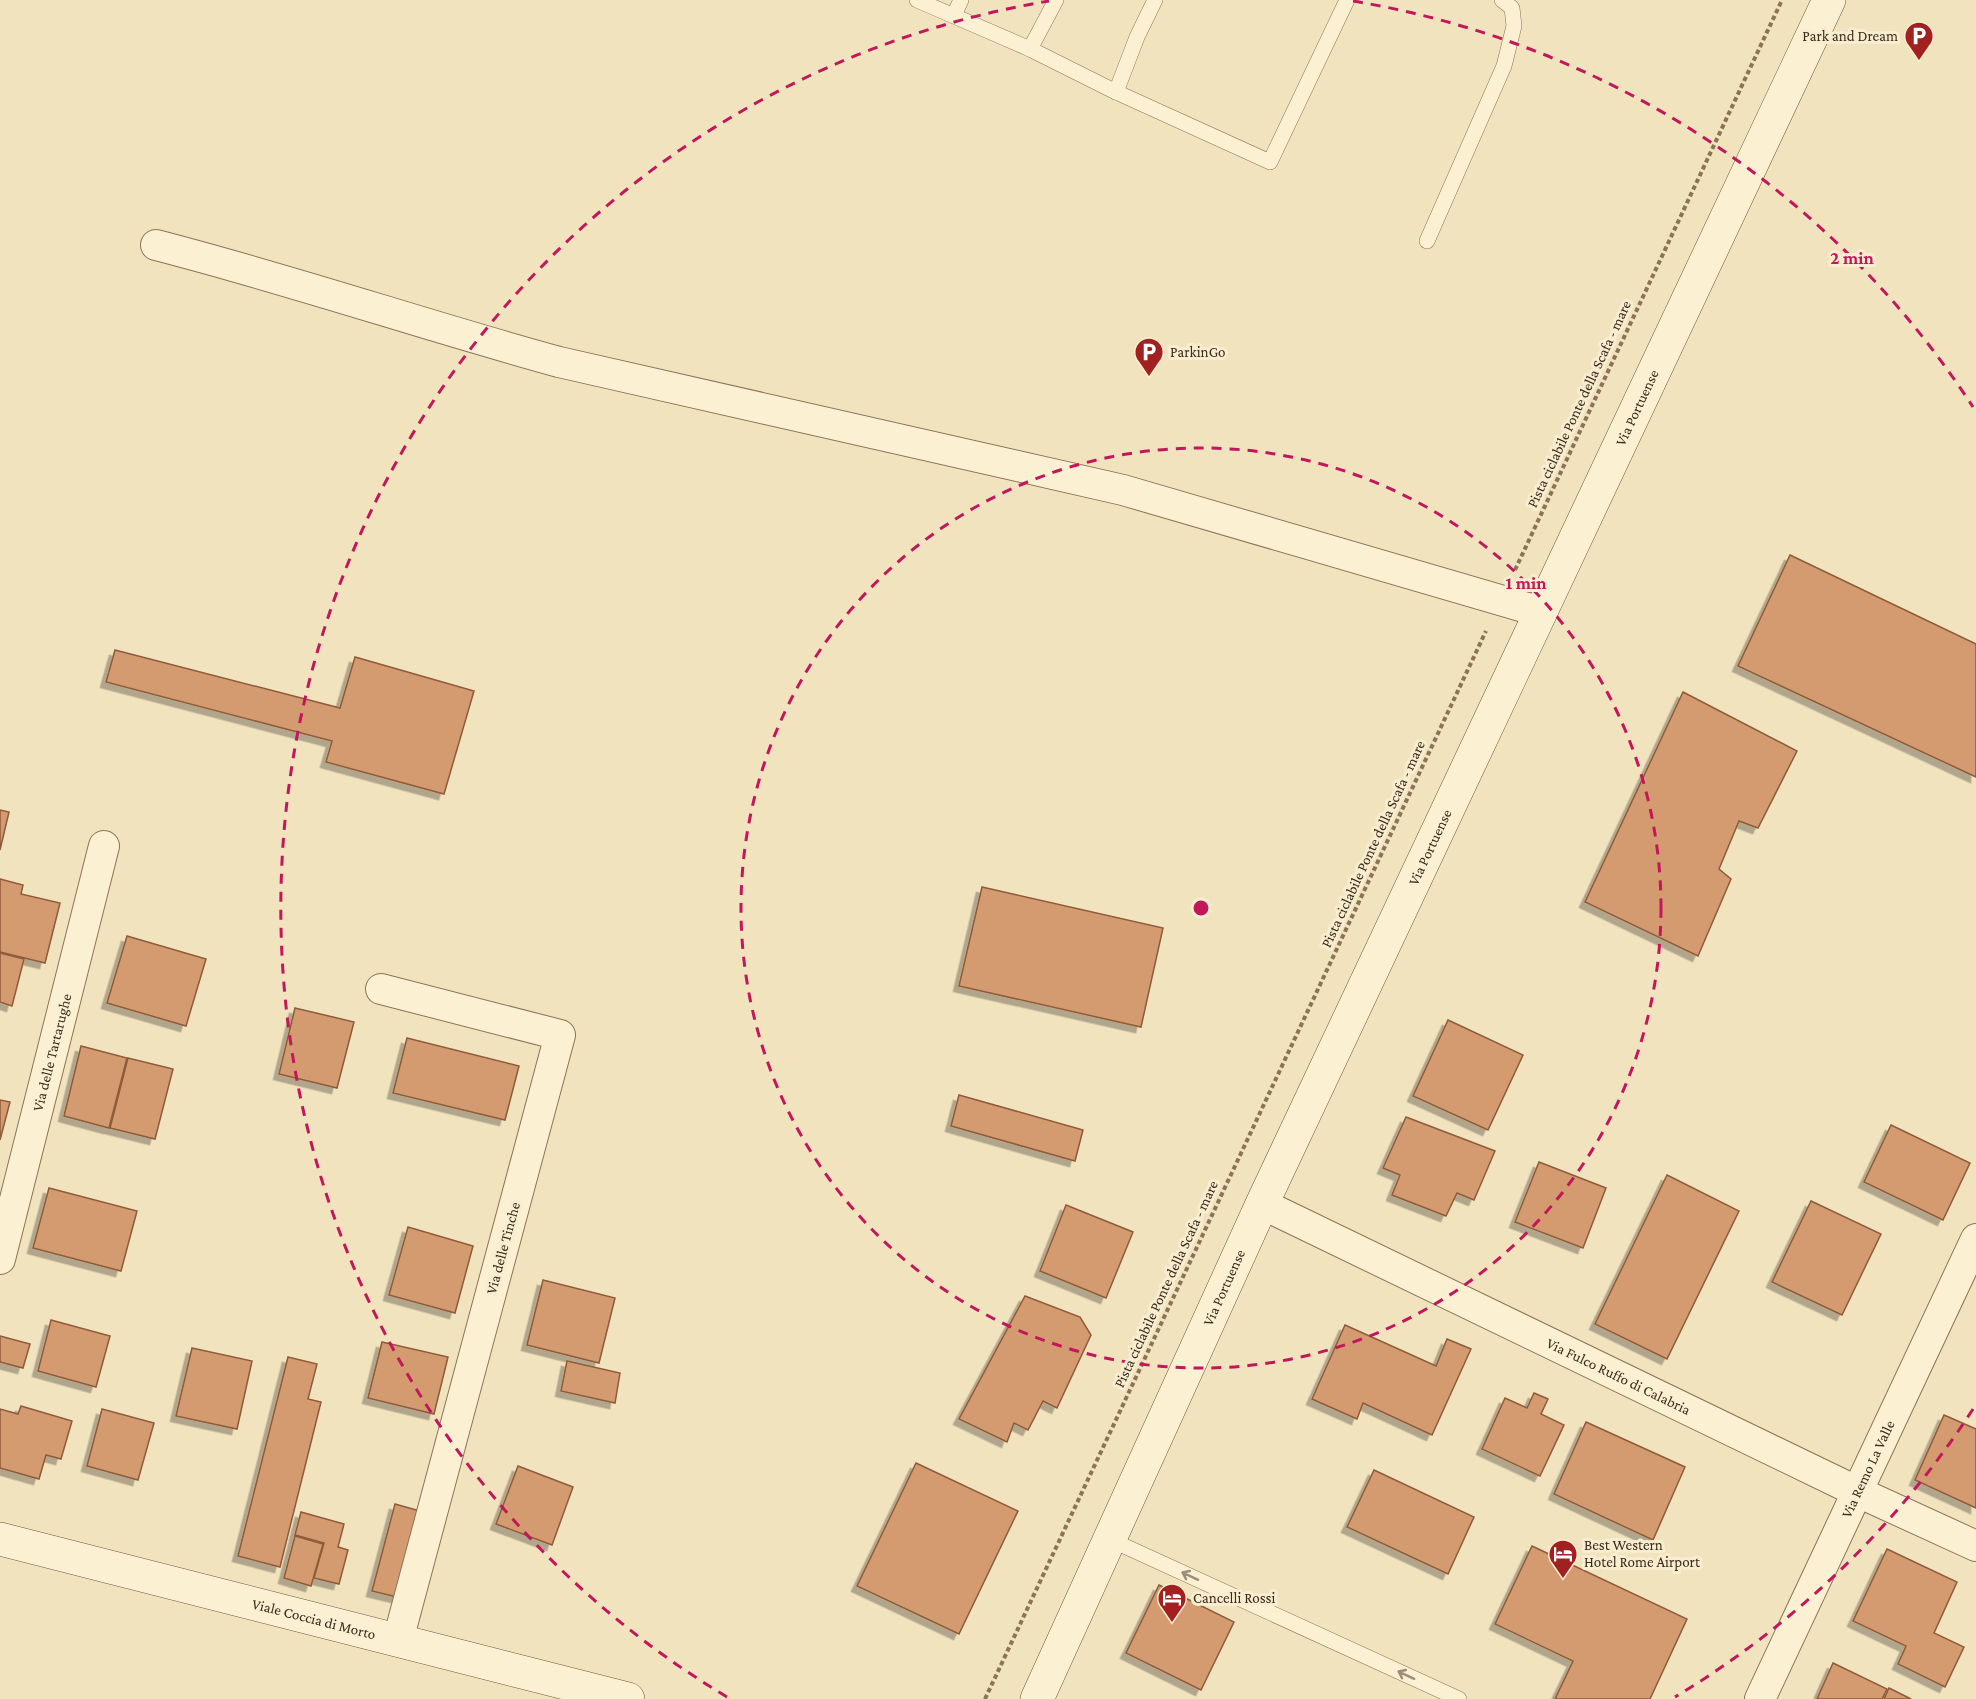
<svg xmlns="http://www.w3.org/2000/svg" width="1976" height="1699" font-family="'Crimson Pro',serif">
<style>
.building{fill:#d49b71;stroke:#8e5b39;stroke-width:1.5;filter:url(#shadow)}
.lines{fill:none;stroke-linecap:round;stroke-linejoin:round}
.lane-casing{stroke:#8c7356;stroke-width:16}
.street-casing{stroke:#8c7356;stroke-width:32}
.secondary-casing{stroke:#6e5439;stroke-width:34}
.path{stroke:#8c7356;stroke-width:4;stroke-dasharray:4.5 3;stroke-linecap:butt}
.lane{stroke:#fcf0d3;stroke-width:15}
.street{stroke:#fcf0d3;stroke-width:30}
.secondary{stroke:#fcf0d3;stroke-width:33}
.oneway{stroke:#9b8e78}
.ring{fill:none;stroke:#c2185b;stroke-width:3;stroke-dasharray:10 8}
.labels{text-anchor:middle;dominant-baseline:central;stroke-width:6;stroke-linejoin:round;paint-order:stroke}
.poi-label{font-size:15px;fill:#3a2b1c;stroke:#f9edd0;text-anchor:start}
.street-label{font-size:15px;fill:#3a2b1c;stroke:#f9edd0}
.centre{fill:#c2185b;stroke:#f9edd0;stroke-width:3}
.ring-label{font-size:18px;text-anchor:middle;font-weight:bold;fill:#c2185b;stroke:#f9edd0;stroke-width:6;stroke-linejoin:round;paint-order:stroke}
</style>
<defs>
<filter id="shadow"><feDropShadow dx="-5.5" dy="5.5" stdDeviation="0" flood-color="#0004"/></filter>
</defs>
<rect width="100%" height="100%" fill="#f2e3bf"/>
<g class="building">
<path d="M1790,555l186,89v133l-238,-111z"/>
<path d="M115,650l225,58 15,-51 119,34 -30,103 -118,-32 6,-21 -226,-59z"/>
<path d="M1683,692l114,59 -39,77 -19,-7 -20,48 12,10 -33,77 -113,-54z"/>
<path d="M0,810l9,2 -9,38z"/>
<path d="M0,879l23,6 -2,9 39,9 -15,60 -45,-11z"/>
<path d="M982,887l181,41 -22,99 -182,-41z"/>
<path d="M127,936l79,23 -20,67 -79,-23z"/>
<path d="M0,953l24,6 -12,47 -12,-4z"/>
<path d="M295,1008l59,14 -17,66 -58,-14z"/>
<path d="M1448,1020l75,35 -35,75 -75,-34z"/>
<path d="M407,1038l112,28 -14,54 -112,-27z"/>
<path d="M81,1046l46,12 -18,70 -45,-12z"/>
<path d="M128,1058l45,11 -18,70 -45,-11z"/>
<path d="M959,1095l124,35 -8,31 -124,-35z"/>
<path d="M0,1100l10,2 -10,38z"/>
<path d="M1406,1117l89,34 -21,49 -17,-7 -11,23 -54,-21 8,-20 -17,-7z"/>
<path d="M1891,1125l79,38 -27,57 -79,-38z"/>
<path d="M1539,1162l67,26 -23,60 -68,-26z"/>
<path d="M1667,1175l72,36 -72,148 -72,-35z"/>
<path d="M49,1188l88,23 -16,60 -88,-23z"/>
<path d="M1811,1201l70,33 -39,81 -70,-33z"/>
<path d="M1066,1205l67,27 -27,66 -66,-27z"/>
<path d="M408,1227l65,19 -18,67 -66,-18z"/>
<path d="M543,1280l72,18 -16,65 -72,-18z"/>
<path d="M1025,1296l55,21 11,18 -34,73 -14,-7 -15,29 -14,-7 -7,19 -48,-23z"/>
<path d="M51,1320l59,16 -14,51 -58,-16z"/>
<path d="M1345,1325l91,41 11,-27 24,10 -39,86 -69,-32 -6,16 -45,-20z"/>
<path d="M0,1336l30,8 -7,24 -23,-6z"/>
<path d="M382,1342l66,15 -14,57 -66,-16z"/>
<path d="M192,1348l60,13 -15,68 -61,-13z"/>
<path d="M288,1357l29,7 -9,35 13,3 -41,165 -42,-11z"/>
<path d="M567,1361l53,12 -5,30 -54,-12z"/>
<path d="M1534,1393l14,6 -7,15 23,11 -24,51 -58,-27 23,-51 22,10z"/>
<path d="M21,1406l51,15 -11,38 -15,-4 -7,24 -39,-11v-59l18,5z"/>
<path d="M102,1409l52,14 -16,57 -51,-14z"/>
<path d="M1944,1415l32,14v79l-61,-28z"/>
<path d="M1586,1422l99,45 -32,73 -99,-46z"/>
<path d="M916,1463l102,48 -59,123 -102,-48z"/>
<path d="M518,1466l55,21 -21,58 -56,-21z"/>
<path d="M1374,1470l100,47 -26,57 -101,-47z"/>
<path d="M395,1504l25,7 -23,86 -25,-6z"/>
<path d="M301,1512l43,12 -6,23 10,3 -9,34 -25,-6 10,-35 -29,-8z"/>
<path d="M295,1536l28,8 -12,42 -27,-8z"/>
<path d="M1532,1546l155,73 -37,80h-95l18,-38 -78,-37z"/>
<path d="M1887,1549l70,33 -23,51 30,14 -19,40 -47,-23 8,-18 -53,-25z"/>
<path d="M1159,1585l75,37 -33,68 -75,-37z"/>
<path d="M1833,1663l54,26 -5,10h-65z"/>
<path d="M1889,1688l22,11h-27z"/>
</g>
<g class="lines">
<g class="lane-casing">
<g id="lane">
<path d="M917,0l113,49 86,43 154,70 77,-162"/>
<path d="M954,15l7,-15"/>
<path d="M1030,49l26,-49"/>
<path d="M1116,92l21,-55 18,-37"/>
<path d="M1427,241l77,-175 10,-40 -2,-18 -10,-8"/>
<path d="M1109,1539l350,160"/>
</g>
</g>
<g class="street-casing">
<g id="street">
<path d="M156,245c136,35 268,80 403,117l564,128 418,122"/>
<path d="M381,989l179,46 -162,605"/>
<path id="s1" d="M1262,1204l596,288 118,54"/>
<path id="s2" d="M0,1259l104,-413"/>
<path id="s3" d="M1760,1699l216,-460"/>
</g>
</g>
<g class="secondary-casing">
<g id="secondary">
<path id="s4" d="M0,1539l628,160"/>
<path id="s5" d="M1037,1699l225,-495 567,-1204"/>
</g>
</g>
<g class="path">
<path d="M1515,570l267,-570"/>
<path d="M985,1699l501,-1068"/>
</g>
<use href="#lane" class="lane"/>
<use href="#street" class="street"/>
<use href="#secondary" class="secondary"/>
</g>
<defs><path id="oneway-shaft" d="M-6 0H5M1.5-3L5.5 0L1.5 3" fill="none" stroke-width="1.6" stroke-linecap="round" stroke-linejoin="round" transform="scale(1.5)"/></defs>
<g class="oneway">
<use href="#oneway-shaft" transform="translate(1190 1576) rotate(-155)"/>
<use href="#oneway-shaft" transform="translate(1406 1675) rotate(-155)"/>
</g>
<g class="ring">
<circle cx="1201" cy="908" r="460"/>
<path d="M1973 1409A920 920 0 0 1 1675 1697M727 1697A920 920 0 0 1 1049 1M1353 1A920 920 0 0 1 1973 407"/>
</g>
<defs>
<g id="parking-pin" transform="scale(1.5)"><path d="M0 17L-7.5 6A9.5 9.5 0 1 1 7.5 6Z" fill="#a12020" stroke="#f9edd0"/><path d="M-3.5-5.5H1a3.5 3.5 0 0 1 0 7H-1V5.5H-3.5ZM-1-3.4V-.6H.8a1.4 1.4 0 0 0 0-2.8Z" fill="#fff"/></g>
<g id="hotel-pin" transform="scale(1.5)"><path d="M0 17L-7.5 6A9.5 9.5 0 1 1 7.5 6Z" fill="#a12020" stroke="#f9edd0"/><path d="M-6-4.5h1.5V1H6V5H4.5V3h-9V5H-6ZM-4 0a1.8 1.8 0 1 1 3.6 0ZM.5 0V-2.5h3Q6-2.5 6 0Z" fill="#fff"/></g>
</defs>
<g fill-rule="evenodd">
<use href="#parking-pin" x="1919" y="36"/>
<use href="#parking-pin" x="1149" y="352"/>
<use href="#hotel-pin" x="1563" y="1554"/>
<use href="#hotel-pin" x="1172" y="1598"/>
</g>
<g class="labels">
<g class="poi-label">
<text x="1898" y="36" text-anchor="end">Park and Dream</text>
<text x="1170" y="352">ParkinGo</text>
<text x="1584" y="1545">Best Western<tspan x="1584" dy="17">Hotel Rome Airport</tspan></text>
<text x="1193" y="1598">Cancelli Rossi</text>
</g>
<g class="street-label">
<text transform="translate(1579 404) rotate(-65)">Pista ciclabile Ponte della Scafa - mare</text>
<text stroke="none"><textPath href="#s5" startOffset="1424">Via Portuense</textPath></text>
<text transform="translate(1373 844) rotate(-65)">Pista ciclabile Ponte della Scafa - mare</text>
<text stroke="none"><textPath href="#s5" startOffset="938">Via Portuense</textPath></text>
<text stroke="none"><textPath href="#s2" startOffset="213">Via delle Tartarughe</textPath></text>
<text transform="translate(503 1248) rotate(-75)">Via delle Tinche</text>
<text transform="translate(1166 1284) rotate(-65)">Pista ciclabile Ponte della Scafa - mare</text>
<text stroke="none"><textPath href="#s5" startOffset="452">Via Portuense</textPath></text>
<text stroke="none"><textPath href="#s1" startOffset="396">Via Fulco Ruffo di Calabria</textPath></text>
<text stroke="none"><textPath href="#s3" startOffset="254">Via Remo La Valle</textPath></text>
<text stroke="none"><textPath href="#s4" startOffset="324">Viale Coccia di Morto</textPath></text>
</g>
</g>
<circle cx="1201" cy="908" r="9" class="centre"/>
<g class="ring-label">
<text x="1852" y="264">2 min</text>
<text x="1526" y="589">1 min</text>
</g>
</svg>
